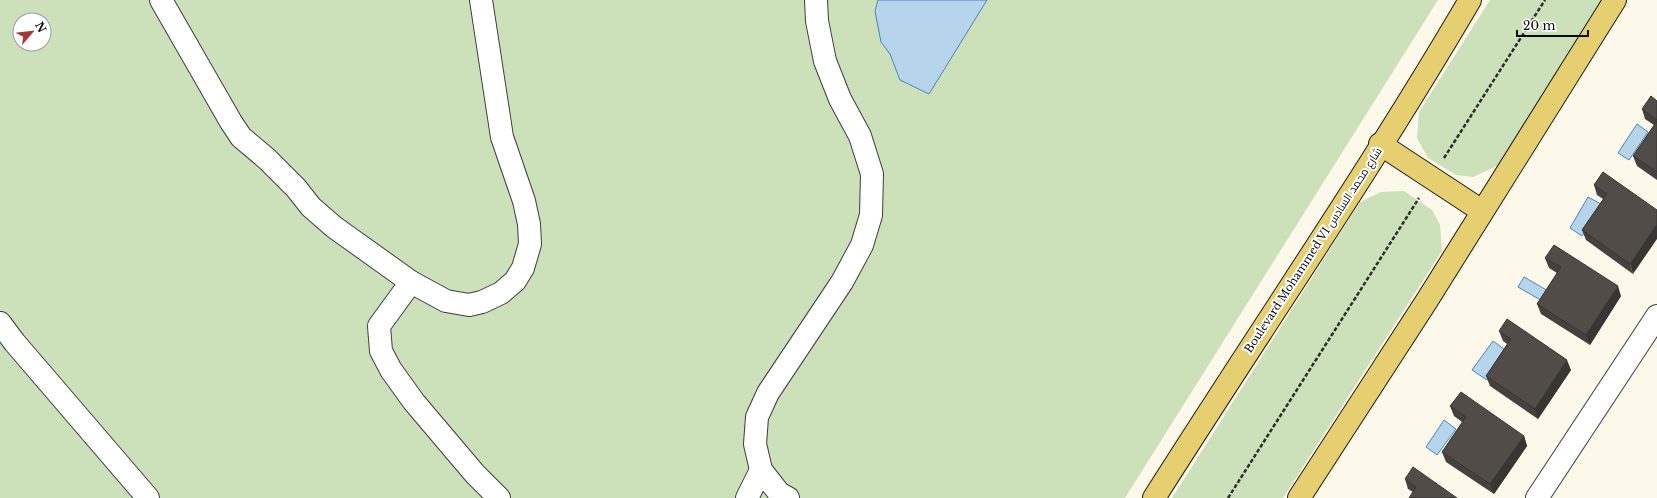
<svg xmlns="http://www.w3.org/2000/svg" width="1657" height="498" font-family="'Libre Baskerville',Cairo,serif">
<style>
.green{fill:#cce1b9;fill-rule:evenodd}
.water{fill:#b6d5ed;stroke:#4786b9}
.lines{fill:none;stroke-linecap:round;stroke-linejoin:round}
.minor-casing{stroke:#3d3d3d;stroke-width:24}
.major-casing{stroke:#1b1b1b;stroke-width:24}
.path{stroke:#2c2c2c;stroke-width:2.5;stroke-dasharray:4 2;stroke-linecap:butt}
.minor{stroke:#fff;stroke-width:22}
.major{stroke:#e5cf71;stroke-width:22}
.wall{fill:#46413e}
.shaded-wall{fill:#393532}
.building{fill:#514c48;stroke:#393532}
.labels{text-anchor:middle;dominant-baseline:central;stroke-width:4;stroke-linejoin:round;paint-order:stroke}
.street-label{font-size:11px;fill:#0a0a0a;stroke:#fff}
</style>
<rect width="100%" height="100%" fill="#fcf9ea"/>
<g class="green">
<path d="M0,0h1438l-313,498h-1125zM20,20h24v24h-24z"/>
<path d="M1490,0h112l-105,166 -24,11 -17,-2 -28,-17 -11,-20 2,-26z"/>
<path d="M1404,191l28,19 8,15 2,26 -159,247h-111l188,-296 21,-10z"/>
</g>
<g class="water">
<path d="M878,0h109l-58,94 -29,-14 -10,-26 -9,-12 -6,-31z"/>
<path d="M1637,124l11,8 -19,28 -11,-7z"/>
<path d="M1588,197l13,7 -19,32 -12,-8z"/>
<path d="M1524,277l26,15 -6,10 -26,-15z"/>
<path d="M1493,341l15,11 -21,28 -15,-10z"/>
<path d="M1444,420l12,9 -19,26 -11,-8z"/>
</g>
<g class="lines">
<g class="minor-casing">
<g id="minor">
<path d="M161,0l70,122 10,15 26,22 29,29 15,19 23,20 77,55 35,19 23,4 13,-3 19,-9 14,-12 8,-13 7,-24 -1,-20 -5,-23 -22,-64 -21,-137"/>
<path d="M411,282l-32,44 2,25 10,19 23,32 61,72 24,24"/>
<path d="M0,323l15,20 133,155"/>
<path d="M747,498l14,-28"/>
<path d="M788,498l-9,-5 -18,-23 -6,-26 2,-27 11,-24 74,-111 20,-37 9,-30 1,-41 -12,-38 -20,-37 -15,-38 -8,-40 -1,-21"/>
<path d="M1537,498l120,-182"/>
</g>
</g>
<g class="major-casing">
<g id="major">
<path d="M1380,144l102,67"/>
<path d="M1154,498c105,-166 217,-329 316,-498"/>
<path d="M1299,498l127,-196 189,-302"/>
</g>
</g>
<g class="path">
<path d="M1444,158l101,-158"/>
<path d="M1228,498l191,-300"/>
</g>
<use href="#minor" class="minor"/>
<use href="#major" class="major"/>
</g>
<g class="wall">
<path d="M1657,101v79l-20,-14 -4,-10 21,-31 -9,-6 -3,-10z"/>
<path d="M1603,172l30,102 -47,-34 -4,-10 21,-31 -6,-4 -3,-10z"/>
<path d="M1545,258l76,38 -31,49 -49,-31 -4,-10 20,-31 -8,-5z"/>
<path d="M1499,331l72,39 -33,49 -48,-33 -4,-10 21,-32 -4,-3z"/>
<path d="M1450,406l74,30 3,10 -33,48 -48,-32 -4,-10 20,-30 -8,-6z"/>
<path d="M1405,479l52,19 -44,-6 -5,-3z"/>
</g>
<g class="shaded-wall">
<path d="M1657,224v15l-24,35 -3,-10z"/>
<path d="M1618,286l3,10 -31,49 -4,-10z"/>
<path d="M1567,360l4,10 -33,49 -3,-10z"/>
<path d="M1524,436l3,10 -33,48 -4,-10z"/>
</g>
<g class="building">
<path d="M1651,96l6,5v19l-15,-11z"/>
<path d="M1657,121v51l-24,-16z"/>
<path d="M1603,172l54,38v14l-27,40 -48,-34 25,-36 -13,-9z"/>
<path d="M1554,245l64,41 -32,49 -49,-31 24,-37 -16,-9z"/>
<path d="M1507,319l60,41 -32,49 -49,-33 25,-37 -12,-8z"/>
<path d="M1461,392l63,44 -34,48 -48,-32 24,-35 -16,-11z"/>
<path d="M1413,467l44,31h-48l7,-11 -11,-8z"/>
</g>
<g class="labels">
<g class="street-label">
<text transform="translate(1313 250) rotate(-57)">Boulevard Mohammed VI شارع محمد السادس</text>
</g>
</g>
<g transform="translate(32 32) rotate(62)"><circle r="19" fill="#ffffff" stroke="#9d9d9d"/>
<path d="M0-3L7 15L0 10L-7 15Z" fill="#a63736"/>
<text y="-6" font-size="11" font-weight="bold" text-anchor="middle" fill="#0a0a0a">N</text>
</g>
<path d="M1517 30v6h71v-6" fill="none" stroke="#0a0a0a" stroke-width="2"/>
<text x="1523" y="30" font-size="12" fill="#0a0a0a" stroke="#ffffff" stroke-width="3" paint-order="stroke">20 m</text>
</svg>
